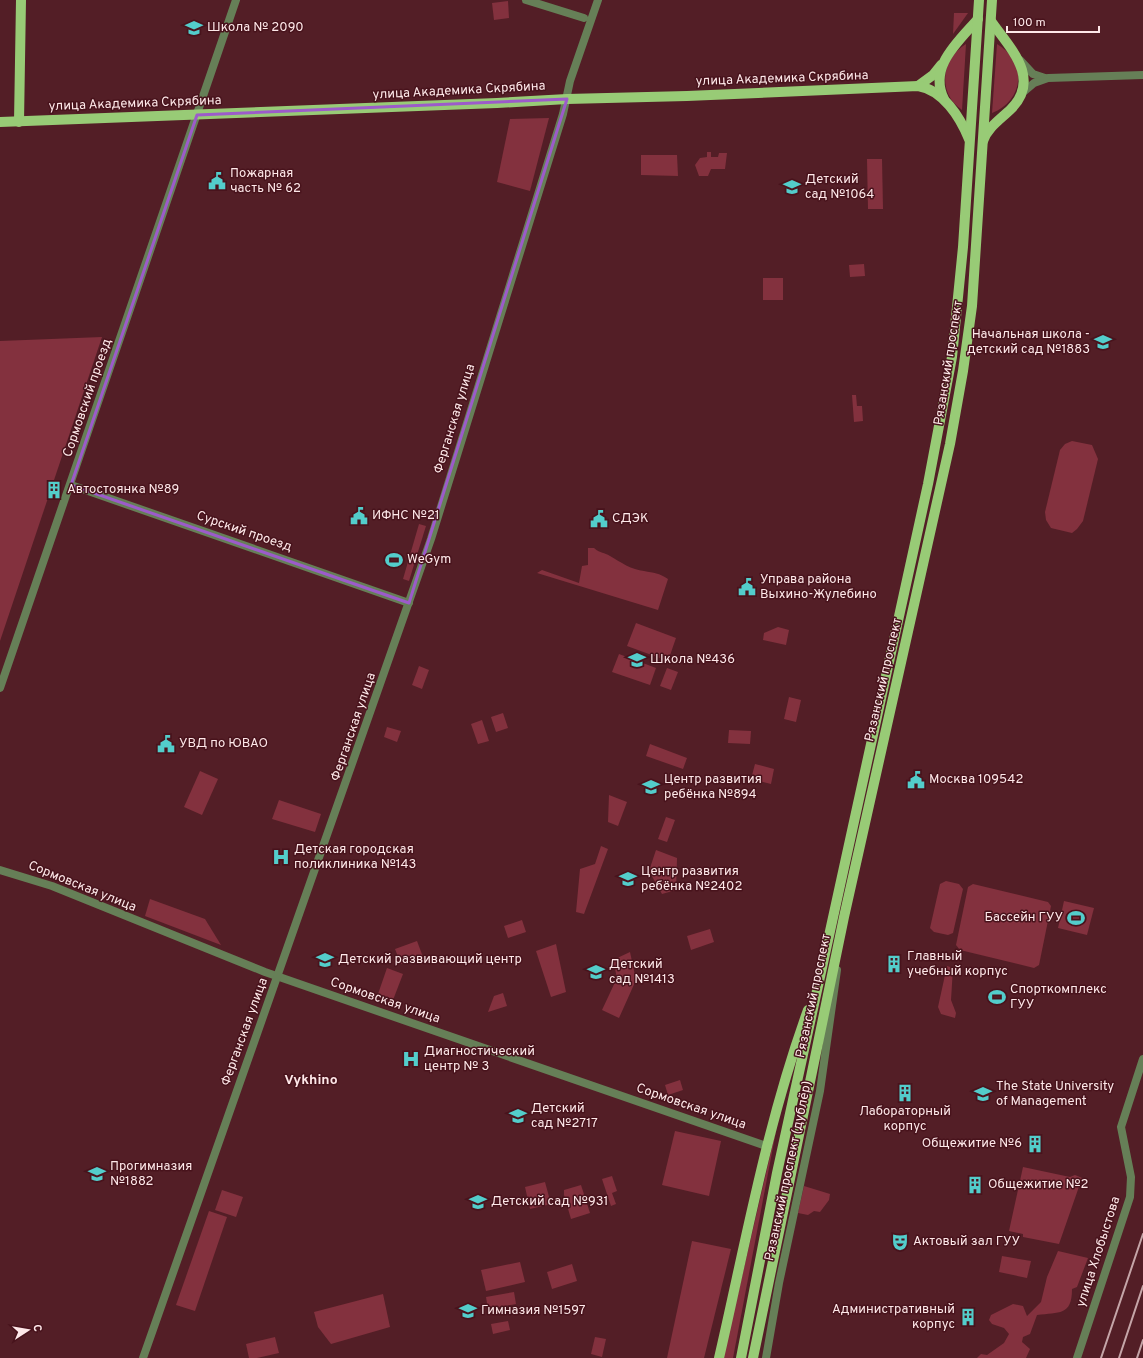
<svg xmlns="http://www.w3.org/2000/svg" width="1143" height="1358" font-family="Overpass,sans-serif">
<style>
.green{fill:#83313e}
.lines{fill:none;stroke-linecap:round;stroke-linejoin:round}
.minor{stroke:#667f57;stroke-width:8}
.major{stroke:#98cb76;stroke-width:10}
.rail{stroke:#c5a5a8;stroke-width:2}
.marked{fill:none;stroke:#9c5bca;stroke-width:3;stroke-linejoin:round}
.labels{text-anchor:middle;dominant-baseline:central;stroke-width:3;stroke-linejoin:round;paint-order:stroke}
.poi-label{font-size:13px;fill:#fee8e9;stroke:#48131c;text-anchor:start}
.street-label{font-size:13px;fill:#fee8e9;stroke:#48131c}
.neighbourhood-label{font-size:14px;font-weight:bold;fill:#fee8e9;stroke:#48131c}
</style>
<rect width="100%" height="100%" fill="#531e26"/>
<g class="green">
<path d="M508,1l1,17 -15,2 -2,-17z"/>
<path d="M954,13h14l-15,21z"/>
<path d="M966,44l-4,66c-25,-17 -21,-51 4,-66z"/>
<path d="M997,44c30,17 28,56 -5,69z"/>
<path d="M549,118l-19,73 -33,-9 13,-63z"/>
<path d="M707,152h4v5h7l1,-4h8l-2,16h-14l-3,7h-9l-4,-11 5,-7 7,-1z"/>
<path d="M641,155h36l1,21 -37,-1z"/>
<path d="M867,159h15l1,50h-15z"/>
<path d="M864,264l1,12 -15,1 -1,-12z"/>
<rect x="763" y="278" width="20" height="22"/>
<path d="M102,337l-1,3 -101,301v-300z"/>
<path d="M852,395h4l1,11h5l1,15 -9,1z"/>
<path d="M1072,441l20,4 6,14 -15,62 -6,8 -5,4 -21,-5 -5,-8 -1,-8 15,-62 5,-6z"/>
<path d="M419,524l7,2 -17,55 -6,-2z"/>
<path d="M588,548h6c7,6 10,4 16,8 10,6 22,14 34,15 10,2 15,2 24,8l-10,31 -121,-37 5,-3 37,13 3,-17 6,-1z"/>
<path d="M636,623l40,15 -8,23 -41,-15z"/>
<path d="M778,627l11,3 -3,15 -23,-5 1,-7z"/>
<path d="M619,654l37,14 -6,17 -38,-13z"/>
<path d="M419,666l10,4 -7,19 -10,-4z"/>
<path d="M667,668l11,4 -7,18 -11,-4z"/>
<path d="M789,697l12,3 -5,22 -12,-3z"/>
<path d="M503,713l5,15 -12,4 -5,-15z"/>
<path d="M482,720l7,21 -11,3 -7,-20z"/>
<path d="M387,727l14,4 -4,11 -13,-5z"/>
<path d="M729,730l22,1 -1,13 -22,-1z"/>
<path d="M650,744l37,14 -4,11 -37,-13z"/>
<path d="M755,764l19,5 -3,15 -20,-5z"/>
<path d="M200,771l18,8 -16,36 -18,-8z"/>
<path d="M609,795l18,7 -9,24 -10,-4z"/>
<path d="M279,800l42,14 -6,18 -43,-13z"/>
<path d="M666,817l9,3 -8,22 -9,-3z"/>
<path d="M601,846l7,3 -24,65 -8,-2 4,-43 15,-5z"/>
<path d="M656,850l21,8 -1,32 -14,4 -13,-23z"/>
<path d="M946,881l13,3 4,5 -10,44 -5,2 -14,-3 -4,-4 10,-44z"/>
<path d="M973,884l75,18 3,4 -12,59 -5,3 -74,-18 -4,-5 12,-58z"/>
<path d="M150,899l55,20 16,26 -76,-29z"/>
<path d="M1064,901l30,7 -7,27 -29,-7z"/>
<path d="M522,920l4,12 -18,6 -4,-12z"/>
<path d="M710,929l4,13 -23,8 -4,-14z"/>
<path d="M417,941l6,16 -22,7 -6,-15z"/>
<path d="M556,944l10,48 -15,5 -15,-46z"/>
<path d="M630,952l6,28 -17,38 -17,-8 15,-32 -4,-18z"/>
<path d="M947,966l6,2 -2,32 5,13 -1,5 -14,-4 -3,-7z"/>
<path d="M387,968l16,6 -10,26 -15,-6z"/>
<path d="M503,993l4,13 -19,6 6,-16z"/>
<path d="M680,1080l3,10 -15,5 -3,-10z"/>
<path d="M777,1126l-44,232h-10z"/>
<path d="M675,1131l46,10 -12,55 -47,-11z"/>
<path d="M1023,1167l47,10 5,-2 7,3 -23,66 -36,-7v-3l-14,-3z"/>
<path d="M612,1176l5,15 -5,2 4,11 -5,2 -9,-27z"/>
<path d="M545,1182l6,22 -21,5 -5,-22z"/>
<path d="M581,1185l9,28 -19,6 -7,-24v-5z"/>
<path d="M804,1186l26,8 -1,6 -9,12 -6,-1 -6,4 -10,-2z"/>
<path d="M222,1190l21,7 -7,20 -21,-7z"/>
<path d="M209,1211l18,6 -32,94 -19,-6z"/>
<path d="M692,1241l39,8 -27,109h-37z"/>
<path d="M1058,1251l30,7 -11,29 -5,2c0,27 -13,23 -35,26l-7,19 -7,3 -1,5 8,7 -4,9h-49l4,-4 6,1 17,-12 5,-9 -5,-6 -12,-4 -3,-4 2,-5 22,-11 10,2 4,10 14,-14 6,-25z"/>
<path d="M1002,1256l29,5 -4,17 -28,-6z"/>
<path d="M520,1262l5,20 -39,9 -5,-21z"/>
<path d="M572,1264l5,17 -25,8 -5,-17z"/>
<path d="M514,1292l2,12 -28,5 -2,-12z"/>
<path d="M383,1294l7,33 -59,17 -13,-17 -4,-15z"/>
<path d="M508,1321l2,9 -17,4 -2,-10z"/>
<path d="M275,1337l4,16 -22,5h-8l-3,-14z"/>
<path d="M595,1337l11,2 -4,18 -11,-3z"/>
</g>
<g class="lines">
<g class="minor">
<path d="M526,0l58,18"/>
<path d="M1020,60l13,14 12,4"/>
<path d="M1021,94l13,-11 14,-5 95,-3"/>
<path d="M71,485l338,118"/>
<path d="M0,688l236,-688"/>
<path d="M0,870l52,16 213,86 501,174"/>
<path d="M143,1358l288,-819 132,-425 7,-33 28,-81"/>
<path d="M766,1358l13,-75 41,-192 17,-121"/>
<path d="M1077,1358l53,-161 1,-20 -10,-50 22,-68"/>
</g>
<g class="major">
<path d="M918,86l15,-11 8,-10"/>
<path d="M944,99c-16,-32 14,-57 34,-80"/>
<path d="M0,122l497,-19 70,-4 120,-3 231,-10c25,4 42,31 51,53"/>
<path d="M19,122l2,-122"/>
<path d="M983,141c5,-14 18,-22 28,-32 31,-31 -2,-62 -20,-88"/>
<path d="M719,1358c27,-117 48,-235 89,-348"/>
<path d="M741,1358l36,-185 151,-689 24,-127 11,-110 16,-247"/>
<path d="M753,1358l91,-441 106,-473 13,-73 9,-65 20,-306"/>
</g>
<g class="rail">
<path d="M1101,1358l42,-124"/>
<path d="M1119,1358l24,-72"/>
<path d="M1137,1358l6,-18"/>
</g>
</g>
<path class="marked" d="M567,99l-158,504 -338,-118 126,-370z"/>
<defs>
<g id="school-bare" transform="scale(1.38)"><path d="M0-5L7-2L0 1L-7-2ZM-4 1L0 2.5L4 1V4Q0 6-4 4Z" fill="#53cdcb" stroke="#48131c" stroke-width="2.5" paint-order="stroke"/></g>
<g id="civic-bare" transform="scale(1.38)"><path d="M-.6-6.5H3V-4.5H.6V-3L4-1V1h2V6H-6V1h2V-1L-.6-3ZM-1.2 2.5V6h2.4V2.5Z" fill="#53cdcb" stroke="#48131c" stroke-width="2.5" paint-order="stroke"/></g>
<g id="building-bare" transform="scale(1.38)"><path d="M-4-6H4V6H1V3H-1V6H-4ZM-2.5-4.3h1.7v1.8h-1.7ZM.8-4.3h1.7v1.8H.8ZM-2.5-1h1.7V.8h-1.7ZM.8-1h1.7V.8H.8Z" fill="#53cdcb" stroke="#48131c" stroke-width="2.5" paint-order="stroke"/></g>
<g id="stadium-bare" transform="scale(1.38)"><path d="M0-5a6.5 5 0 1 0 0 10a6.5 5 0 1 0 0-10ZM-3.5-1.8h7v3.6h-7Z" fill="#53cdcb" stroke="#48131c" stroke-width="2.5" paint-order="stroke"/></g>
<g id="hospital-bare" transform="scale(1.38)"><path d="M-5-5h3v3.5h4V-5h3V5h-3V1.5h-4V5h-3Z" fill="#53cdcb" stroke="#48131c" stroke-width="2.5" paint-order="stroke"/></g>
<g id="university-bare" transform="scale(1.38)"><path d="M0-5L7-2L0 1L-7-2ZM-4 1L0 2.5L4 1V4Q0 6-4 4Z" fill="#53cdcb" stroke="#48131c" stroke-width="2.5" paint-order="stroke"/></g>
<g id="theatre-bare" transform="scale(1.38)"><path d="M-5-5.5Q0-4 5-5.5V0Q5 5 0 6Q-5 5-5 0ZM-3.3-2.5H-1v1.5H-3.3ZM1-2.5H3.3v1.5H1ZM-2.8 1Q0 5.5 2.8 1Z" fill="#53cdcb" stroke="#48131c" stroke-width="2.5" paint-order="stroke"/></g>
</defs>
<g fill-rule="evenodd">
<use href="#school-bare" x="194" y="28"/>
<use href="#civic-bare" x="217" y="181"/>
<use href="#school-bare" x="792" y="187"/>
<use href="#school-bare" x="1103" y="342"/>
<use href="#building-bare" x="54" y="490"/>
<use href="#civic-bare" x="359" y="516"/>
<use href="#civic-bare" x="599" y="519"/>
<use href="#stadium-bare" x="394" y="560"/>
<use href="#civic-bare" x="747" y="587"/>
<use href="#school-bare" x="637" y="660"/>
<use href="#civic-bare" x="166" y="744"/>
<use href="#civic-bare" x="916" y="780"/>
<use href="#school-bare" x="651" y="787"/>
<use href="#hospital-bare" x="281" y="857"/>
<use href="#school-bare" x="628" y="879"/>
<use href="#stadium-bare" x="1076" y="918"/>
<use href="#school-bare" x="325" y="960"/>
<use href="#building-bare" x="894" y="964"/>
<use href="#school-bare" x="596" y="972"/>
<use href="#stadium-bare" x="997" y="997"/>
<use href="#hospital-bare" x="411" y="1059"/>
<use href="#building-bare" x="905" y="1093"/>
<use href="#university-bare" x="983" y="1094"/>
<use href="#school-bare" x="518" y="1116"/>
<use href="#building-bare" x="1035" y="1144"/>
<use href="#school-bare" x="97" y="1174"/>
<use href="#building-bare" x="975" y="1185"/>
<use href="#school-bare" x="478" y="1202"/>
<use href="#theatre-bare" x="900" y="1242"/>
<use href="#school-bare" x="468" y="1311"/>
<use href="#building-bare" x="968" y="1317"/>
</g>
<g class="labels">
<g class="poi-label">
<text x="207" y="28">Школа № 2090</text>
<text x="230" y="174">Пожарная<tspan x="230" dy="15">часть № 62</tspan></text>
<text x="805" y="180">Детский<tspan x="805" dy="15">сад №1064</tspan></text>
<text x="1090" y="335" text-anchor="end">Начальная школа -<tspan x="1090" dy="15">детский сад №1883</tspan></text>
<text x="67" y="490">Автостоянка №89</text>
<text x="372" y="516">ИФНС №21</text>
<text x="612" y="519">СДЭК</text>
<text x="407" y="560">WeGym</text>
<text x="760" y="580">Управа района<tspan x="760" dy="15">Выхино-Жулебино</tspan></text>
<text x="650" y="660">Школа №436</text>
<text x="179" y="744">УВД по ЮВАО</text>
<text x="664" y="780">Центр развития<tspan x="664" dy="15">ребёнка №894</tspan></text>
<text x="929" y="780">Москва 109542</text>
<text x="294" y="850">Детская городская<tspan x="294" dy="15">поликлиника №143</tspan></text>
<text x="641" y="872">Центр развития<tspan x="641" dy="15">ребёнка №2402</tspan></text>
<text x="1063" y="918" text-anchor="end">Бассейн ГУУ</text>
<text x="907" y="957">Главный<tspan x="907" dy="15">учебный корпус</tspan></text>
<text x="338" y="960">Детский развивающий центр</text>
<text x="609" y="965">Детский<tspan x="609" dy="15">сад №1413</tspan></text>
<text x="1010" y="990">Спорткомплекс<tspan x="1010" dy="15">ГУУ</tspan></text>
<text x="424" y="1052">Диагностический<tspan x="424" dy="15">центр № 3</tspan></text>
<text x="996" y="1087">The State University<tspan x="996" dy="15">of Management</tspan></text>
<text x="531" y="1109">Детский<tspan x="531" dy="15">сад №2717</tspan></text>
<text x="905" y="1112" text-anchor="middle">Лабораторный<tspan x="905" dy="15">корпус</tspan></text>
<text x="1022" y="1144" text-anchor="end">Общежитие №6</text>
<text x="110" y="1167">Прогимназия<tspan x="110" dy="15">№1882</tspan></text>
<text x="988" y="1185">Общежитие №2</text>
<text x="491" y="1202">Детский сад №931</text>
<text x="913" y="1242">Актовый зал ГУУ</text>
<text x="955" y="1310" text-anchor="end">Административный<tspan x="955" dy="15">корпус</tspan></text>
<text x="481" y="1311">Гимназия №1597</text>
</g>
<g class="street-label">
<text transform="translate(782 79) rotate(-2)">улица Академика Скрябина</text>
<text transform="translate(459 91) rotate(-3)">улица Академика Скрябина</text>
<text transform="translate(135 104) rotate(-2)">улица Академика Скрябина</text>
<text transform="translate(949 363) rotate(-81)">Рязанский проспект</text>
<text transform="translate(88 398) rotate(-71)">Сормовский проезд</text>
<text transform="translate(455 419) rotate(-73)">Ферганская улица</text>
<text transform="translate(244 532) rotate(19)">Сурский проезд</text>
<text transform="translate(884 680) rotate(-77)">Рязанский проспект</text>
<text transform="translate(354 727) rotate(-71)">Ферганская улица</text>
<text transform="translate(82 887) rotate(22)">Сормовская улица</text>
<text transform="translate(814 996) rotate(-78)">Рязанский проспект</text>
<text transform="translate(385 1001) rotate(19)">Сормовская улица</text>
<text transform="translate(245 1032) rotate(-70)">Ферганская улица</text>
<text transform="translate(691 1107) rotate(19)">Сормовская улица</text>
<text transform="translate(789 1171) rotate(-78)">Рязанский проспект (дублёр)</text>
<text transform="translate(1099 1252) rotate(-72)">улица Хлобыстова</text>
</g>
<g class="neighbourhood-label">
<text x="311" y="1080">Vykhino</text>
</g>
</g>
<g transform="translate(28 1330) rotate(78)" stroke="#48131c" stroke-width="3" paint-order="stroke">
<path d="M0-3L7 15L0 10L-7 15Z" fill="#fee8e9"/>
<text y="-6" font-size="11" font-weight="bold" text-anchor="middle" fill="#fee8e9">С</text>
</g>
<path d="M1007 26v6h92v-6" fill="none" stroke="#fee8e9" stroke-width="2"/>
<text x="1013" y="26" font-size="12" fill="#fee8e9" stroke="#48131c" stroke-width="3" paint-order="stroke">100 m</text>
</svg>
